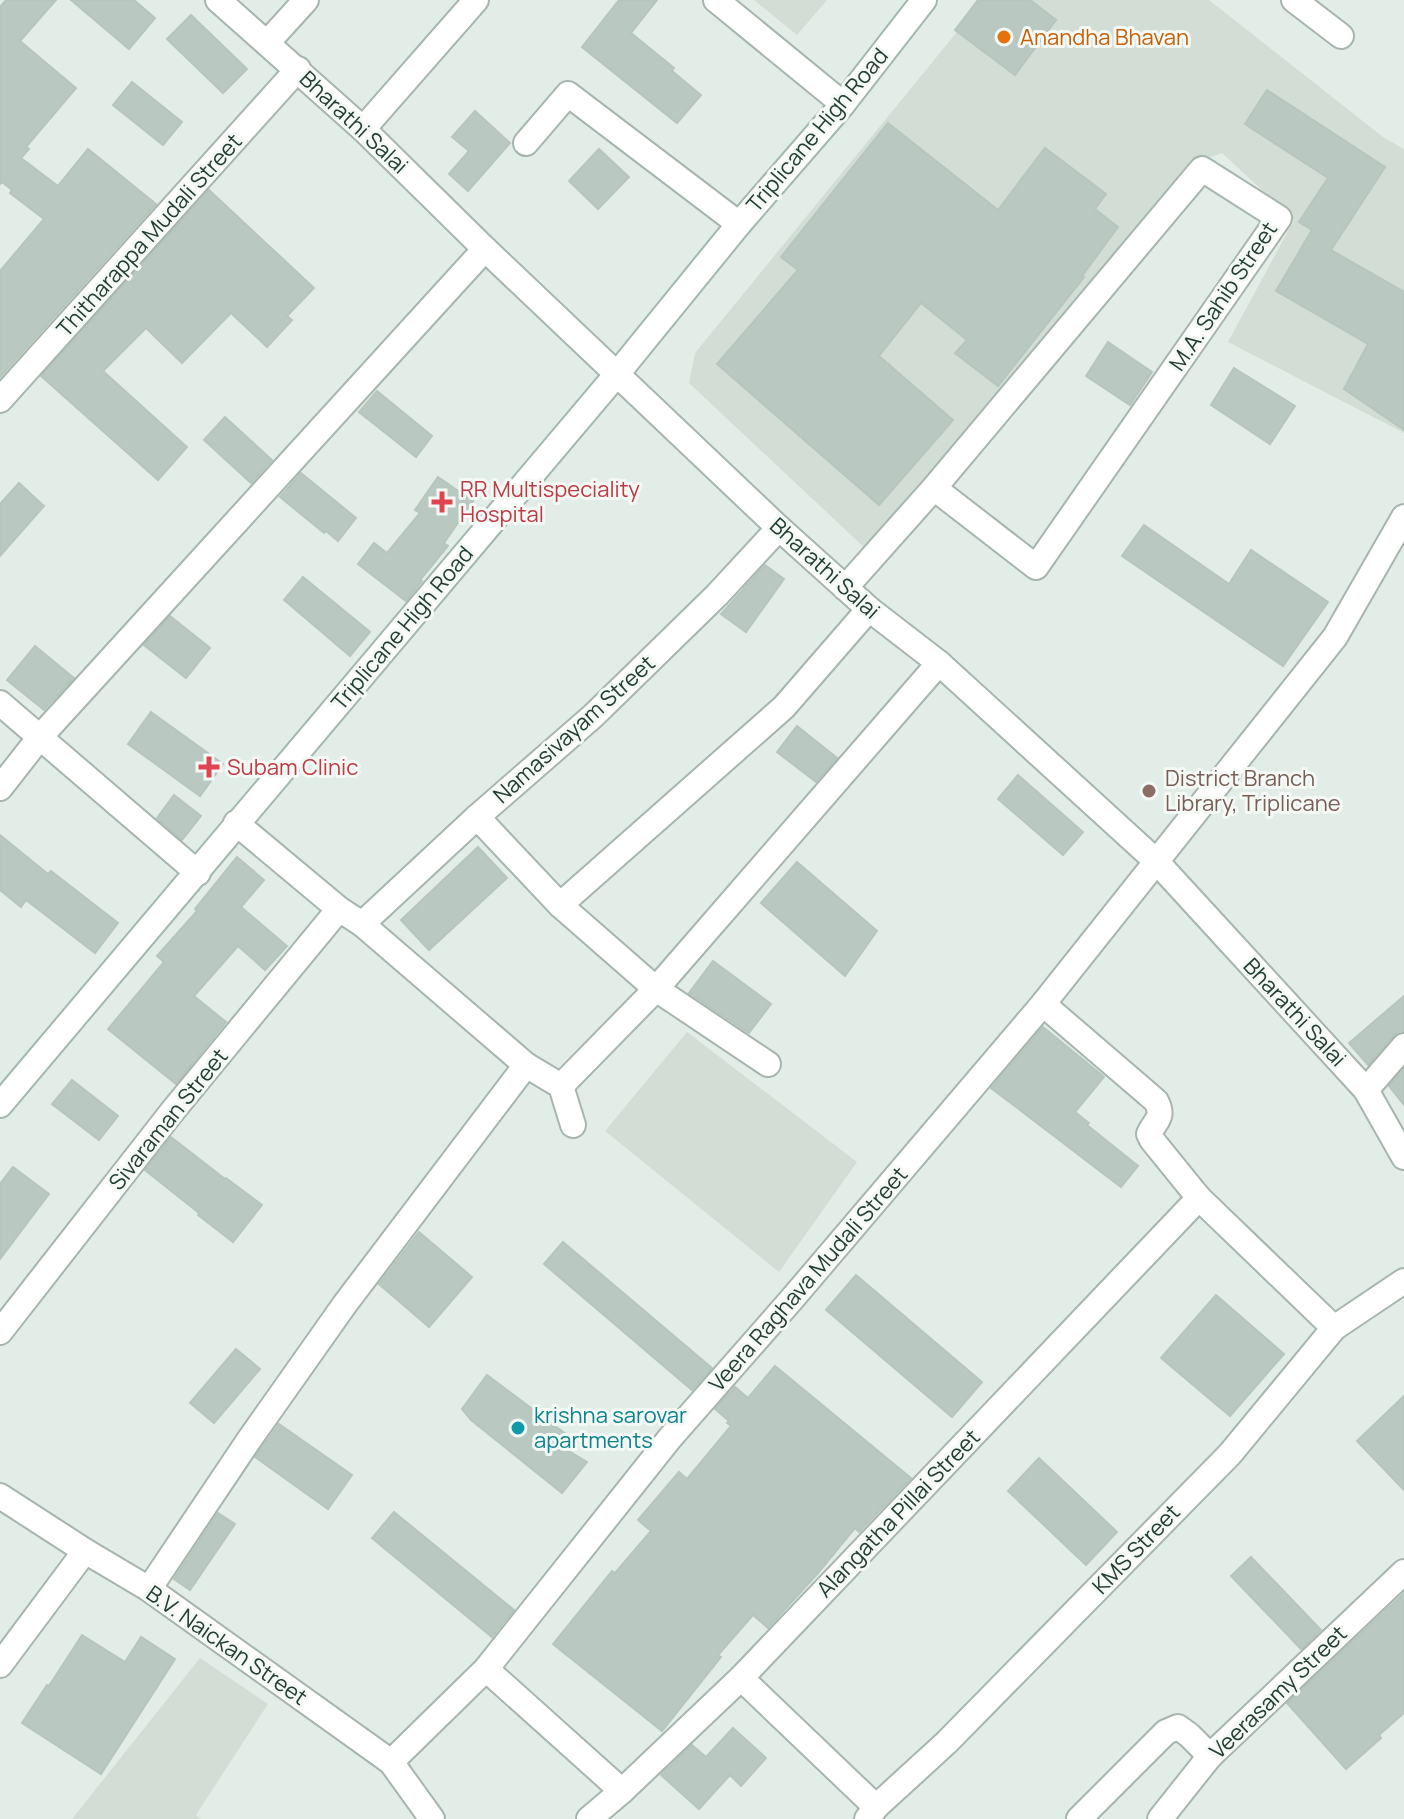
<svg xmlns="http://www.w3.org/2000/svg" width="1404" height="1819" font-family="Manrope,sans-serif">
<style>
.built{fill:#d2ddd6}
.building{fill:#b9c8c0;stroke:#b6c6bd;stroke-width:2}
.lines{fill:none;stroke-linecap:round;stroke-linejoin:round}
.minor-casing{stroke:#a6b5ad;stroke-width:28}
.tertiary-casing{stroke:#a6b5ad;stroke-width:28}
.secondary-casing{stroke:#a2b8ae;stroke-width:28}
.minor{stroke:#fff;stroke-width:24}
.tertiary{stroke:#fff;stroke-width:24}
.secondary{stroke:#fff;stroke-width:24}
.food-dot{fill:#e8710a;stroke:#f4f9f6;stroke-width:3}
.health-dot{fill:#e0444e;stroke:#f4f9f6;stroke-width:3}
.education-dot{fill:#8d6e63;stroke:#f4f9f6;stroke-width:3}
.culture-dot{fill:#0f9aa8;stroke:#f4f9f6;stroke-width:3}
.labels{text-anchor:middle;dominant-baseline:central;stroke-width:6;stroke-linejoin:round;paint-order:stroke}
.food-label{font-size:22px;fill:#c56008;stroke:#f4f9f6;text-anchor:start}
.street-label{font-size:22px;fill:#233e33;stroke:#f4f9f6}
.health-label{font-size:22px;fill:#be3a42;stroke:#f4f9f6;text-anchor:start}
.education-label{font-size:22px;fill:#785e54;stroke:#f4f9f6;text-anchor:start}
.culture-label{font-size:22px;fill:#0d838f;stroke:#f4f9f6;text-anchor:start}
</style>
<rect width="100%" height="100%" fill="#e3ede7"/>
<g class="built">
<path d="M754,0h73l-30,35z"/>
<path d="M983,0h226l174,137 21,12v284l-176,-91 66,-122 -72,-67 -35,12 -252,312 -67,74 -179,-168 6,-30z"/>
<path d="M687,1032l170,130 -78,110 -174,-141z"/>
<path d="M200,1658l68,46 -72,111 5,4h-129z"/>
</g>
<g class="building">
<path d="M6,0h50l-36,41 56,47 -50,59 3,2 -8,9 37,28 30,-37 68,55 -156,173v-106l44,-52 -34,-26 2,-3 -10,-8 -2,2v-177z"/>
<path d="M71,0h63l21,18 -26,31z"/>
<path d="M619,0h38l-26,33 43,35 -2,3 29,24 -24,28 -95,-76z"/>
<path d="M978,0h52l26,20 -41,55 -60,-45z"/>
<path d="M191,15l56,54 -24,24 -56,-54z"/>
<path d="M132,82l50,40 -19,23 -50,-40z"/>
<path d="M1267,90l118,77 -54,83 73,42v138l-60,-41 24,-45 -92,-53 36,-61 -13,-8 29,-44 -83,-54z"/>
<path d="M475,111l35,32 -42,48 -19,-17 20,-23 -17,-14z"/>
<path d="M888,123l110,87 47,-62 61,46 -11,15 23,18 -36,49 2,1 -86,109 -43,-33 12,-13 -46,-37 -42,53 74,64 -74,85 -162,-141 81,-94 -17,-13z"/>
<path d="M599,149l30,28 -31,32 -29,-28z"/>
<path d="M209,190l105,98 -27,28 5,4 -25,27 -36,-34 -49,50 -36,-35 -43,43 84,76 -29,33 -117,-104z"/>
<path d="M1108,342l44,30 -22,33 -44,-29z"/>
<path d="M1234,368l61,38 -25,38 -59,-39z"/>
<path d="M377,391l55,45 -16,21 -57,-45z"/>
<path d="M225,417l47,43 -21,23 -47,-43z"/>
<path d="M301,473l55,45 -18,23 -12,-10 -2,2 -44,-36z"/>
<path d="M438,477l35,24 -29,42 4,3 -28,34 2,1 -16,20 -48,-37 16,-21 13,10 33,-40 -5,-3z"/>
<path d="M19,483l25,23 -44,50v-52z"/>
<path d="M1144,525l85,59 22,-34 77,52 -45,64 -161,-110z"/>
<path d="M765,565l19,14 -38,53 -25,-18z"/>
<path d="M303,577l67,55 -20,24 -66,-56z"/>
<path d="M170,616l40,32 -24,30 -42,-33z"/>
<path d="M35,646l39,32 -30,32 -37,-30z"/>
<path d="M151,712l72,52 -23,32 -72,-52z"/>
<path d="M797,726l40,32 -21,24 -39,-30z"/>
<path d="M1018,775l65,57 -20,23 -65,-56z"/>
<path d="M174,795l27,21 -19,24 -25,-22z"/>
<path d="M0,835l48,39 3,-3 67,52 -23,30 -69,-53 -5,7 -21,-17z"/>
<path d="M478,847l29,31 -78,72 -28,-30z"/>
<path d="M237,857l27,23 -23,27 46,39 -22,24 -27,-24 -44,50 32,26 -50,62 -68,-55 56,-67 -7,-6 40,-45 -2,-2z"/>
<path d="M797,862l80,69 -32,45 -84,-73z"/>
<path d="M713,961l58,43 -22,29 -60,-40z"/>
<path d="M1404,996v35l-6,1 -5,4 -25,29 -19,-22z"/>
<path d="M1043,1027l61,50 -29,35 14,11 -2,2 51,41 -17,21 -130,-99z"/>
<path d="M1404,1069v36l-15,-19z"/>
<path d="M72,1080l46,36 -19,24 -47,-36z"/>
<path d="M171,1137l54,42 1,-1 36,27 -29,37 -35,-27 1,-2 -54,-43z"/>
<path d="M13,1167l36,27 -49,65v-75z"/>
<path d="M419,1232l53,45 -43,50 -50,-43z"/>
<path d="M563,1242l149,126 -20,22 -148,-126z"/>
<path d="M856,1275l126,107 -30,35 -126,-107z"/>
<path d="M1216,1295l68,59 -54,62 -69,-58z"/>
<path d="M236,1349l24,20 -46,54 -24,-20z"/>
<path d="M775,1366l136,112 -52,54 -4,-4 -37,45 -50,55 -15,-13 -35,40 3,2 -59,74 -109,-87 59,-73 3,2 36,-42 -13,-11 41,-48 8,7 44,-53 -4,-3 2,-2 -14,-12 20,-22 13,11z"/>
<path d="M487,1375l80,60 -8,10 28,17 -25,31 -91,-73 -9,-11z"/>
<path d="M1404,1396v94l-47,-49z"/>
<path d="M279,1424l73,51 -24,34 -73,-52z"/>
<path d="M1039,1458l78,74 -31,33 -78,-74z"/>
<path d="M394,1512l120,98 -22,27 -120,-99z"/>
<path d="M218,1513l17,11 -45,66 -16,-11z"/>
<path d="M1251,1557l70,73 -20,19 -70,-73z"/>
<path d="M1404,1593v120l-25,22 2,3 -35,31 -59,-66z"/>
<path d="M82,1635l43,27 16,-25 34,22 -74,115 -79,-51 25,-38 2,1z"/>
<path d="M733,1728l33,30 -25,28 -11,-11 -31,34 -38,-34 31,-30 14,12z"/>
</g>
<g class="lines">
<g class="minor-casing">
<g id="minor">
<path d="M716,0l127,104"/>
<path d="M1294,0l47,36"/>
<path d="M267,43l39,-43"/>
<path d="M363,129l113,-129"/>
<path d="M526,143l42,-49 171,130"/>
<path d="M0,400l298,-331"/>
<path d="M845,588l89,-100 268,-319 77,49 -243,349 -102,-79"/>
<path d="M0,703l198,170"/>
<path d="M0,788l40,-51 445,-488"/>
<path d="M477,817l83,88 96,84 112,75"/>
<path d="M236,823l103,86 23,15 164,141 35,21 12,39"/>
<path d="M560,905l224,-198 85,-98"/>
<path d="M362,924l115,-107 116,-101 124,-121 62,-67"/>
<path d="M1043,1004l113,97c9,17 -1,19 -7,33l3,6 47,58 135,130"/>
<path d="M561,1086l95,-97 283,-326"/>
<path d="M1366,1090l38,-44"/>
<path d="M0,1332l171,-219 168,-204"/>
<path d="M0,1496l85,55 64,38 242,173 41,57"/>
<path d="M149,1589l100,-149 96,-136 181,-239"/>
<path d="M0,1665l85,-114"/>
<path d="M486,1669l136,122"/>
<path d="M741,1678l135,129"/>
<path d="M391,1762l95,-93 184,-231 122,-139 251,-295 292,-367 69,-120"/>
<path d="M589,1819l33,-28 119,-113 458,-480"/>
<path d="M867,1819l9,-12 71,-65 283,-288 104,-126 70,-47"/>
<path d="M1079,1819l87,-87 12,-5 11,8 21,21"/>
<path d="M1160,1819l50,-63 194,-184"/>
</g>
</g>
<g class="tertiary-casing">
<path id="tertiary" d="M218,0l145,129 122,120 294,279 90,81 70,54 217,198 210,229 38,67"/>
</g>
<g class="secondary-casing">
<path id="secondary" d="M0,1105l617,-731 122,-150 104,-120 81,-104"/>
</g>
<use href="#minor" class="minor"/>
<use href="#tertiary" class="tertiary"/>
<use href="#secondary" class="secondary"/>
</g>
<circle class="food-dot" cx="1004" cy="37" r="8"/>
<g class="health-dot">
<path d="M438 490h8v8h8v8h-8v8h-8v-8h-8v-8h8z"/>
<path d="M205 755h8v8h8v8h-8v8h-8v-8h-8v-8h8z"/>
</g>
<circle class="education-dot" cx="1149" cy="791" r="8"/>
<circle class="culture-dot" cx="518" cy="1428" r="8"/>
<g class="labels">
<g class="food-label">
<text x="1020" y="37">Anandha Bhavan</text>
</g>
<g class="street-label">
<text transform="translate(354 122) rotate(43)">Bharathi Salai</text>
<text transform="translate(817 130) rotate(-50)">Triplicane High Road</text>
<text transform="translate(149 235) rotate(-48)">Thitharappa Mudali Street</text>
<text transform="translate(1223 296) rotate(-56)">M.A. Sahib Street</text>
<text transform="translate(825 568) rotate(42)">Bharathi Salai</text>
<text transform="translate(402 628) rotate(-50)">Triplicane High Road</text>
<text transform="translate(574 729) rotate(-42)">Namasivayam Street</text>
<text transform="translate(1295 1012) rotate(47)">Bharathi Salai</text>
<text transform="translate(168 1119) rotate(-51)">Sivaraman Street</text>
<text transform="translate(808 1279) rotate(-49)">Veera Raghava Mudali Street</text>
<text transform="translate(898 1513) rotate(-46)">Alangatha Pillai Street</text>
<text transform="translate(1136 1549) rotate(-46)">KMS Street</text>
<text transform="translate(227 1645) rotate(35)">B.V. Naickan Street</text>
<text transform="translate(1278 1692) rotate(-44)">Veerasamy Street</text>
</g>
<g class="health-label">
<text x="460" y="489">RR Multispeciality<tspan x="460" dy="25">Hospital</tspan></text>
<text x="227" y="767">Subam Clinic</text>
</g>
<g class="education-label">
<text x="1165" y="778">District Branch<tspan x="1165" dy="25">Library, Triplicane</tspan></text>
</g>
<g class="culture-label">
<text x="534" y="1415">krishna sarovar<tspan x="534" dy="25">apartments</tspan></text>
</g>
</g>
</svg>
